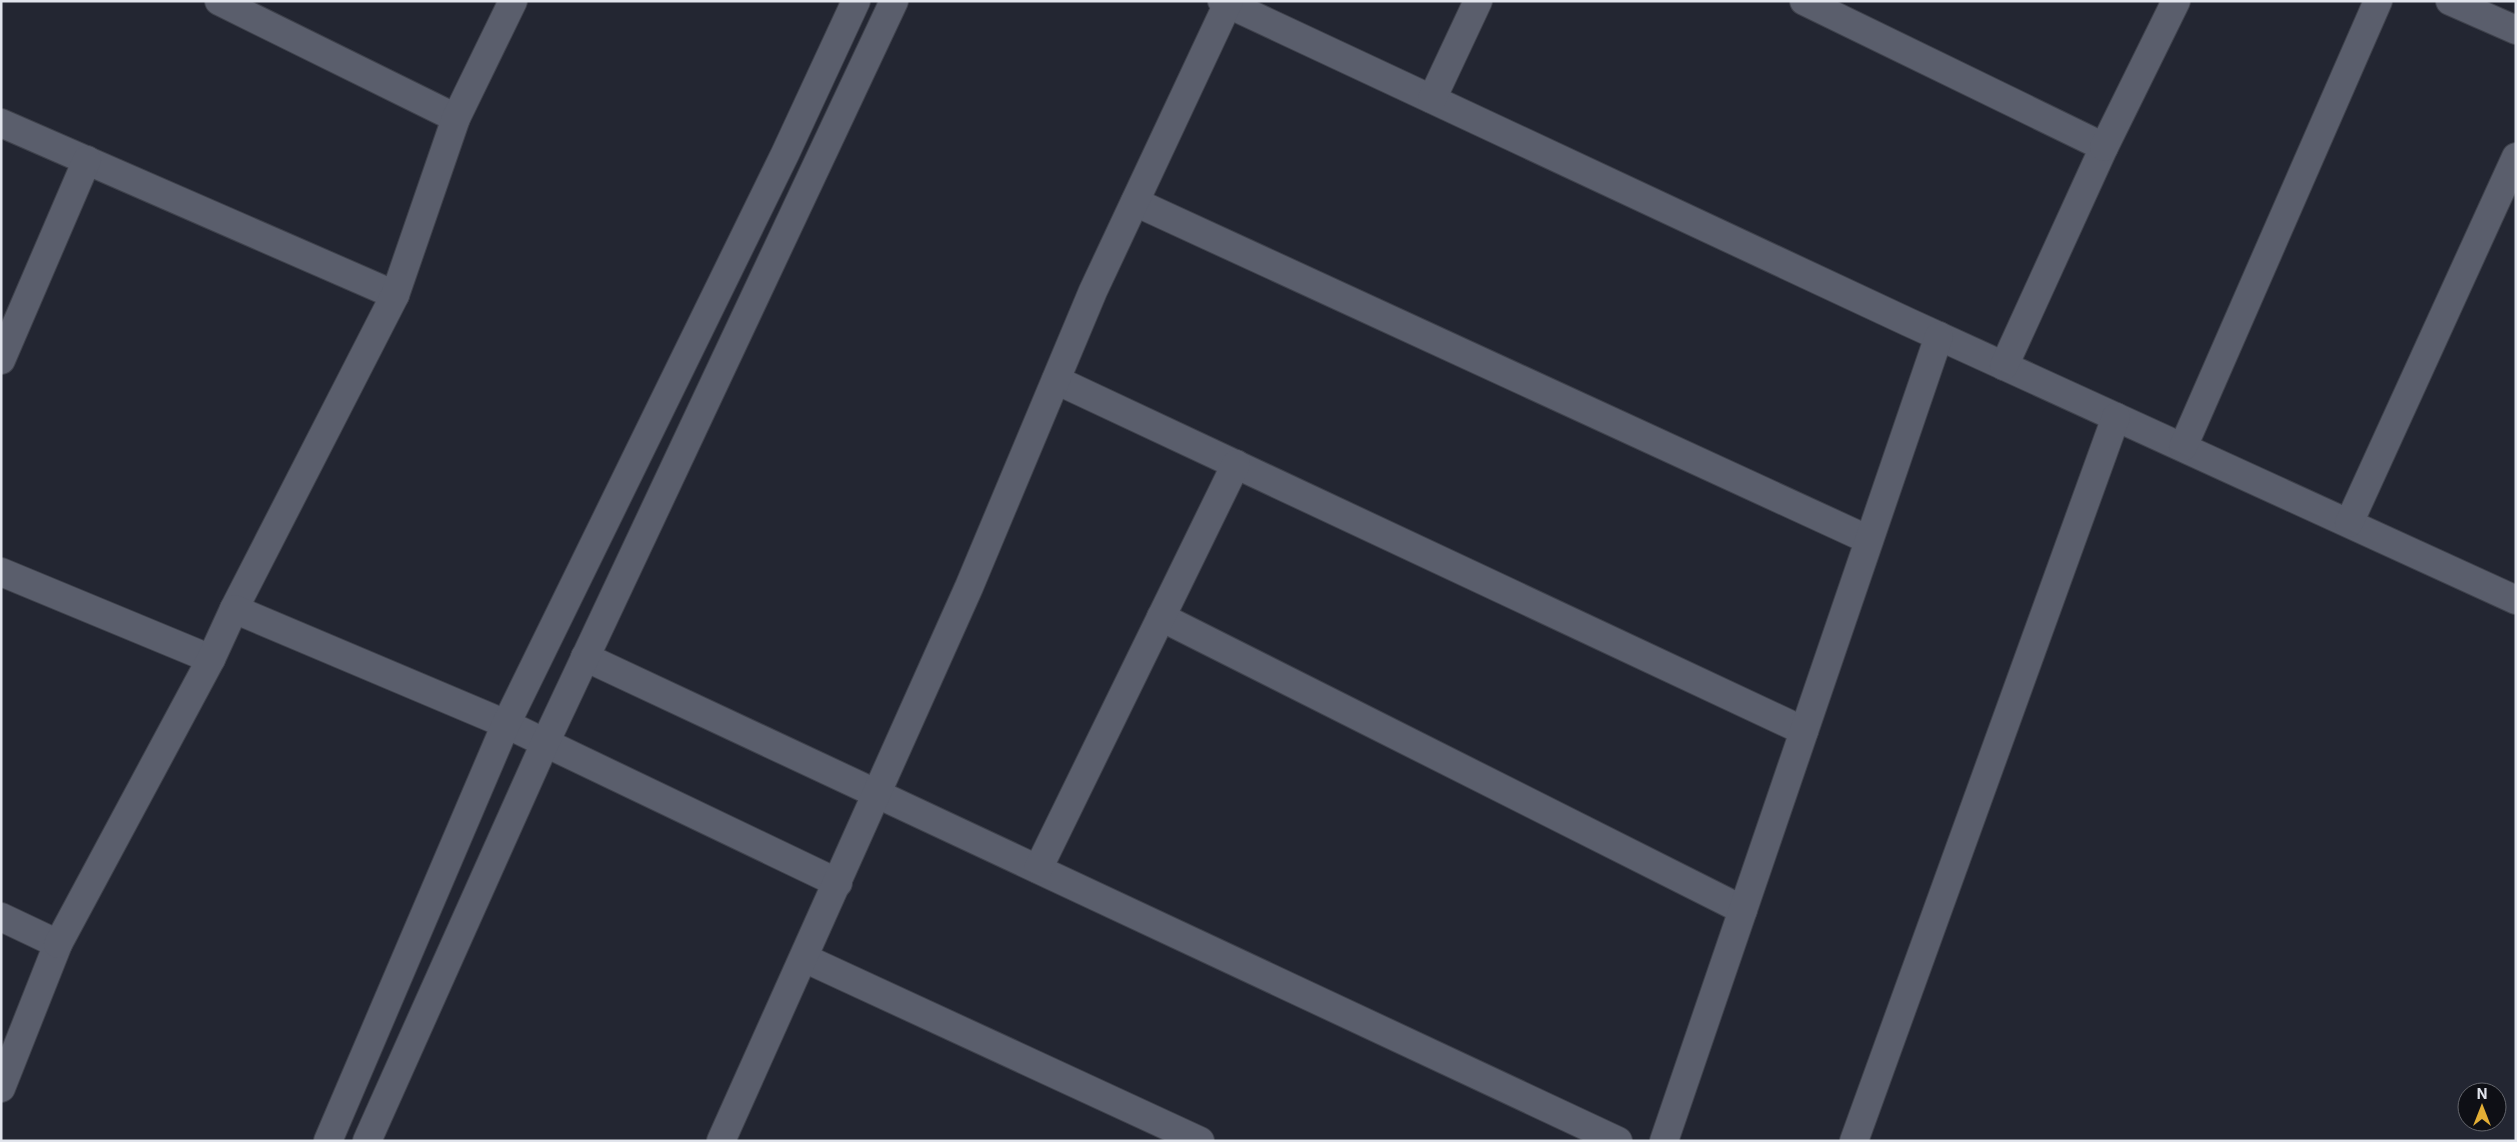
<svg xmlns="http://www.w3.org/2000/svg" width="2517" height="1142" font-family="Inter,sans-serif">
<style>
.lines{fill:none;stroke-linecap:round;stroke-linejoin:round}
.minor-casing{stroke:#3f424c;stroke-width:30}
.minor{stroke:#5a5e6c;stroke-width:28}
</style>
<rect width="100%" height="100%" fill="#232632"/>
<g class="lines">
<g class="minor-casing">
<g id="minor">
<path d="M219,1l237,117"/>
<path d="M1222,1l686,321 608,278"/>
<path d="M1804,1l300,146 -100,219"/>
<path d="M2450,1l66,29"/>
<path d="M1432,99l46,-98"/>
<path d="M1,123l394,172"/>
<path d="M2104,147l72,-146"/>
<path d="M1135,202l734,338"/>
<path d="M1,360l86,-200"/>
<path d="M1056,380l748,351"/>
<path d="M2183,447l195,-446"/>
<path d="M2349,523l167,-366"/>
<path d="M1,572l210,87"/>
<path d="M234,609l161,-314 61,-177 57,-117"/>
<path d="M1161,617l582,293"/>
<path d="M585,657l1033,484"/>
<path d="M1038,869l198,-405"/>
<path d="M1,917l57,27 -57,144"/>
<path d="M58,944l153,-285 23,-50 272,115 332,159"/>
<path d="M804,958l396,183"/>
<path d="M328,1141l178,-417 279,-570 71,-153"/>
<path d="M367,1141l178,-398 349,-742"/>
<path d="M721,1141l248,-554 124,-296 136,-290"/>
<path d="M1664,1141l275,-805"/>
<path d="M1854,1141l262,-724"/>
</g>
</g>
<use href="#minor" class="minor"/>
</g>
<rect width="2517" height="1142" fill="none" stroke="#e1e4ec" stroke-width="5"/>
<g transform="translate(2482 1107)"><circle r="24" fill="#0e0f15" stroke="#62646b"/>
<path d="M0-4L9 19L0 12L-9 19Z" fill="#e3ae35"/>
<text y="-8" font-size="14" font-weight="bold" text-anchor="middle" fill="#e1e4ec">N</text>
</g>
</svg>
